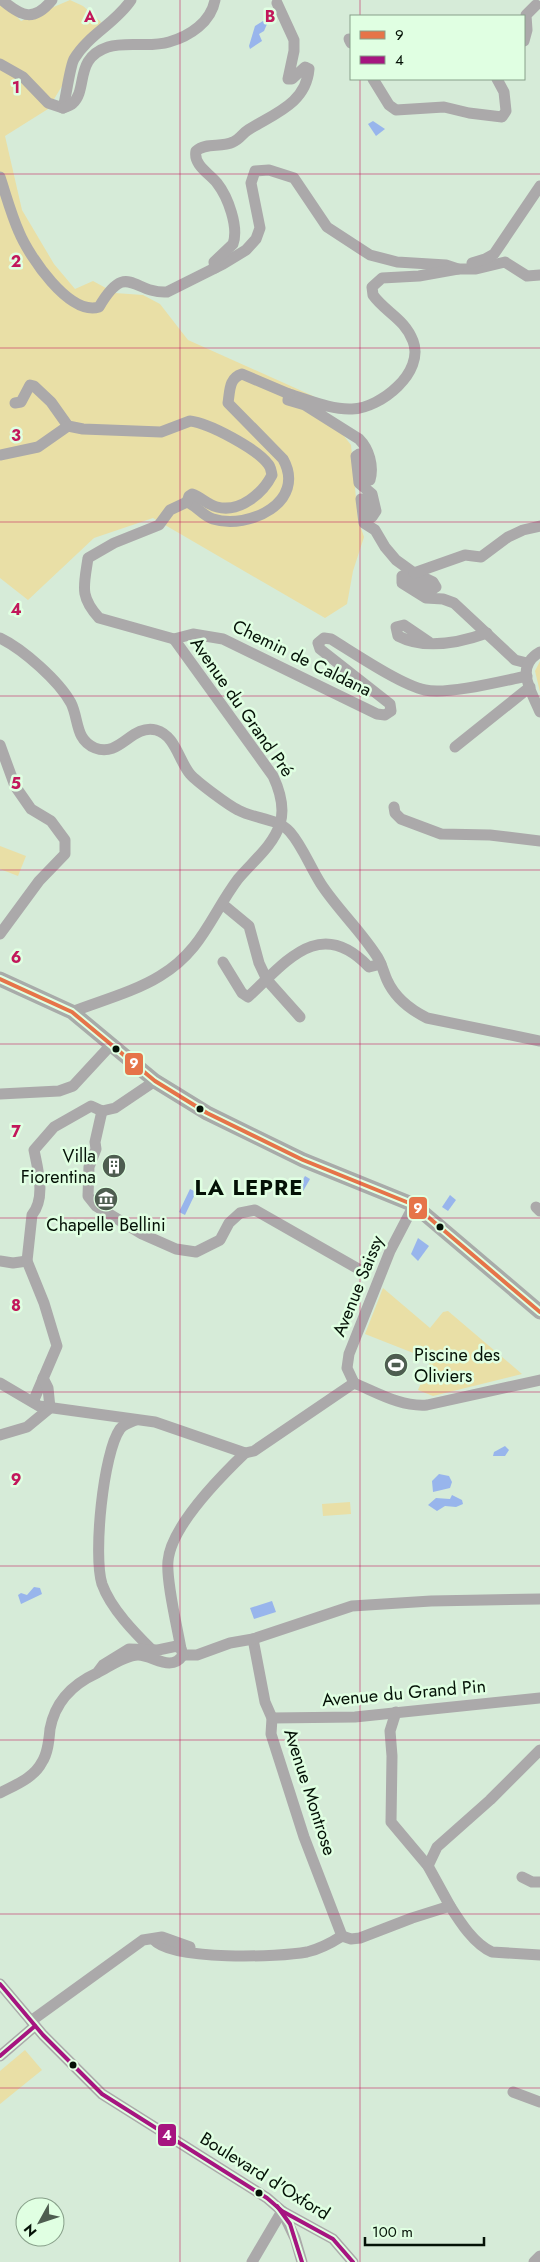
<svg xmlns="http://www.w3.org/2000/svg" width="540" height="2262" font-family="Jost,sans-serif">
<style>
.green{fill:#e9dfa6}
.water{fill:#98b5ec}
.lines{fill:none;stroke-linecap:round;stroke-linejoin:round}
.minor{stroke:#aba9aa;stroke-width:11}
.major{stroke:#a8aba9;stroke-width:15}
.bus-1-casing{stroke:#e0ffe2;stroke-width:8}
.bus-2-casing{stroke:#e0ffe2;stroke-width:8}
.bus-1{stroke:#e67449;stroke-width:4}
.bus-2{stroke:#a61580;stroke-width:4}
.grid{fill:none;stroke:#c2185b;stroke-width:1;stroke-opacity:0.55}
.bus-dot{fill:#041106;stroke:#e0ffe2;stroke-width:2}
.labels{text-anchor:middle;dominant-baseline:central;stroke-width:5;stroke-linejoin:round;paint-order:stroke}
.street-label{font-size:18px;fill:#041106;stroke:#e0ffe2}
.poi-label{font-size:18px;fill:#041106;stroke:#e0ffe2;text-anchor:end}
.district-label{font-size:22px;font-weight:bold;letter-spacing:1px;fill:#041106;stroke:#e0ffe2}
.grid-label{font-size:16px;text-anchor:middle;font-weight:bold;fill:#c2185b;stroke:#e0ffe2;stroke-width:5;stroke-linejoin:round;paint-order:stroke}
.line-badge{stroke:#e0ffe2;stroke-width:2}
.badge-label{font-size:14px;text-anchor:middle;font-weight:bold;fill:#fff}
</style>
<rect width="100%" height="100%" fill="#d6ebd8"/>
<g class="green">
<path d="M0,0l21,21 49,-21 13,6 18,16 -53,87 -43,27 17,74 32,54 21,25 18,-8 22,12 28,2 17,9 28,36 125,56 38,49 7,74 6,18 -11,34 -6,33 -22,14 -172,-100 -59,20 -66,62 -28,-22z"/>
<path d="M540,661v31l-5,-21z"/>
<path d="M0,846l26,10 -8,20 -18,-7z"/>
<path d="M383,1288l47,40 13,-16 5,-1 74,63 -89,22 -15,-6 13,-30 -66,-26z"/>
<path d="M350,1502l1,12 -28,2 -1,-12z"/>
<path d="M25,2050l17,20 -42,34v-33z"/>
</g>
<g class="water">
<path d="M263,21l4,3 -3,7 -5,3 3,7 -12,8 -1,-3 6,-20z"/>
<path d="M373,121l12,8 -9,7 -8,-12z"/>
<path d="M305,1176l5,3 -8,14 -5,-3z"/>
<path d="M190,1189l6,3 -11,23 -6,-3z"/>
<path d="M450,1195l6,5 -8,11 -6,-4z"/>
<path d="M418,1238l11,8 -11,15 -7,-7z"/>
<path d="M505,1446l4,4 -4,6h-12l1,-4z"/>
<path d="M439,1474l10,2 3,6 -2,6 -17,4 -1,-11z"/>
<path d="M452,1495l10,5 1,4 -7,3 -11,-1 -8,5 -9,-6 8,-7 14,1z"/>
<path d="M34,1587l6,1 2,6 -21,10 -3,-9 3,-2 6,2z"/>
<path d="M272,1601l4,11 -22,7 -4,-11z"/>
</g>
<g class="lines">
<g class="minor">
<path d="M2,0c20,17 32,22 50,0"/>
<path d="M349,39l2,4"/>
<path d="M524,41l3,-11 -1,-15 10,-10"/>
<path d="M0,64l23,13 25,26 15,5c3,-11 7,-42 11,-49 14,-24 42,-36 57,-59"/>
<path d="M373,79l16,26 7,5 48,-3 25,6 33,4 4,-6 -2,-19 -7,-13"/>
<path d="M63,108c3,-1 8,-3 10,-5 15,-14 1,-45 35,-56 19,-6 42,1 61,-5 21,-6 42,-20 46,-42"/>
<path d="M0,177c6,18 11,37 19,55 10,24 50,84 80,75 28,-48 34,-13 68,-15l56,-28 23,-14 10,-11 4,-11 -9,-45 4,-12 14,-1 25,8 33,49 43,28 27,7 49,3 12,4h18l29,-7 22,14 13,-1"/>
<path d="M472,263l13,-4 9,-5 46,-68"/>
<path d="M215,268l-1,-6 19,-18c6,-17 -5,-47 -16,-61 -7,-9 -24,-18 -21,-32 10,-9 25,-3 37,-9 6,-2 10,-9 15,-12 25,-16 58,-26 61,-61l-4,-2 -13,12h-4l6,-28v-11l-17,-37"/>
<path d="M458,269l-39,7 -37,2 -10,9 1,8c12,17 32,24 40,46 12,31 -32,67 -61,68 -21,1 -43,-9 -63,-15l-1,6 17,5 54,34c10,10 15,27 11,41l-5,-1 -3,-19 -3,-6 -3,2 3,27 13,11 4,17 -4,6 -3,-5 -2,-12 -6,-1 3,24 11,7 10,17 11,13 18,13 19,9 3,5 -6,4 -28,-15v7l24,15 17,1 11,4 61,57 12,3"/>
<path d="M289,394l-47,-20c-13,4 -12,16 -14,29l55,56c24,43 -34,71 -70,60 -10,-3 -16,-13 -26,-17l-17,8 -11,15 -45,18 -26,15c-4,28 -9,38 11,60l75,21 19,-5 30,5 154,75 8,1 6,-4 -1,-7 -70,-55 -2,-6 6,-5 7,1c23,14 70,46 94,51 22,5 78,-9 102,-14"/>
<path d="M15,403l6,-1 9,-17 4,1 17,16 17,24"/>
<path d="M0,455l38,-8 30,-21 15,3 78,3 29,-11c19,2 67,28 78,43 3,3 3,7 4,11 -9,18 -32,38 -55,32 -9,-2 -16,-10 -25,-13l-3,2 -2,6"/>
<path d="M414,573l51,-18 16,2 27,-20 15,-7 17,-4"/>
<path d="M0,638c23,11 59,43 71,65 8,16 4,37 24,45 25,10 36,-24 61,-18 19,5 23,31 34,44 7,8 38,31 48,36 16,9 40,8 52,22 13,15 20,35 31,52 17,26 41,48 57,74 4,7 6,15 9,22 8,18 22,29 40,38l113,23"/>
<path d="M429,642l-25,-17 -8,2 2,9c27,14 61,7 89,-3"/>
<path d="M540,652c-26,15 -9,38 0,60"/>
<path d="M0,745l15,41 16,23 20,12 14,19v14l-26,27 -39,53"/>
<path d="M455,747l75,-60"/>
<path d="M394,807l1,6 6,6 40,15 49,1 50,6"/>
<path d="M226,907l23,19 10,37 8,17 33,37"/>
<path d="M223,962l19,31 6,4c38,-35 72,-82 121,-30l12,-3"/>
<path d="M72,1012c28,-11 62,-20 88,-36 42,-25 51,-61 78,-97 14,-17 35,-33 42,-55 5,-16 0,-33 -7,-48l-99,-137"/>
<path d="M0,1094l59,-3 14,-5 37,-40"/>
<path d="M102,1111l-7,31 1,7 -7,18 -1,29 8,10 46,28 34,15 20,3 24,-12 9,-17 11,-10 15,-3 107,61"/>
<path d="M536,1207l4,4"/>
<path d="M0,1261l13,2 14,-2"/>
<path d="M0,1383l39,23 116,16 90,31 9,-2 100,-68"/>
<path d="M354,1383c24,10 47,24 73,22l113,-25"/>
<path d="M354,1383l-7,-15 2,-14 41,-103 24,-46"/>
<path d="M33,1402l24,-56 -13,-43 -17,-42 5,-46c14,-17 6,-45 2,-65l20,-23 37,-21 11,5 13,-3 40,-27"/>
<path d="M136,1420c-5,2 -12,4 -16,9 -17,24 -27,127 -18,155 9,25 33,49 51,67"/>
<path d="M0,1435l27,-8 23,-19 -2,-20 -5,-10"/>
<path d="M253,1639l12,63 7,16 -1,16 33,103 38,99"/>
<path d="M181,1649c-4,-23 -15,-68 -13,-88 3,-35 52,-84 77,-108"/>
<path d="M183,1655h14l33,-12 23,-4 99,-33 79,-5 109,-2"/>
<path d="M396,1712l-6,19 2,25 -1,66 37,44 22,40"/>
<path d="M272,1718l83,-1 185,-19"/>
<path d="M0,1793c15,-8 34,-15 42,-31 6,-9 7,-22 8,-33 5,-27 23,-45 47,-56 12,-6 28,-18 41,-18 15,0 33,18 45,0l-2,-6 -4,-3 -19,4 -29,-1 -26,16 -6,8"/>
<path d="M428,1866l9,-19 53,-47 50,-50"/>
<path d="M522,1877l10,5h8"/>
<path d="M154,1940c18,21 126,17 153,12 13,-3 24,-9 35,-16l9,3 9,-1 52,-20 38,-12c10,16 24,38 42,46l48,3"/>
<path d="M0,1984l43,51 59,59 165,104 15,13 51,28 20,23"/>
<path d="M31,2021l112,-81 19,-3 28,10"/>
<path d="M0,2056l35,-30"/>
<path d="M513,2092l27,10"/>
<path d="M282,2211l13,27 7,24"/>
<path d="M252,2262l30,-51"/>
<path d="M534,2262l6,-6"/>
</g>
<path class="major" d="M0,979l72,33 83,69 52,32 96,47 111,45 126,107"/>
<g class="bus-1-casing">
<path id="bus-1" d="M0,979l72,33 83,69 52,32 96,47 111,45 126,107"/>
</g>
<g class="bus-2-casing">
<g id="bus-2">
<path d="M0,1984l43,51 59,59 165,104 15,13 51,28 20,23"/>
<path d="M0,2056l35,-30"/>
<path d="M277,2206l13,18 12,38"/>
</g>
</g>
<use href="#bus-1" class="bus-1"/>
<use href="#bus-2" class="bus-2"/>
</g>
<path class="grid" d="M180,0v2262M360,0v16M360,79v2183M0,174h540M0,348h540M0,522h540M0,696h540M0,870h540M0,1044h540M0,1218h540M0,1392h540M0,1566h540M0,1740h540M0,1914h540M0,2088h540"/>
<defs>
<g id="building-disc" transform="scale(1.25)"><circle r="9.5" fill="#4e5d50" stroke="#e0ffe2"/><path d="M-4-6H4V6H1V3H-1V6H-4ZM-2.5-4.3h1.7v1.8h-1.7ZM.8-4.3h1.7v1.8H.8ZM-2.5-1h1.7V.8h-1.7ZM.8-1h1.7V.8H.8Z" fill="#fff"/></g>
<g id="museum-disc" transform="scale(1.25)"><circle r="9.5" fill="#4e5d50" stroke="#e0ffe2"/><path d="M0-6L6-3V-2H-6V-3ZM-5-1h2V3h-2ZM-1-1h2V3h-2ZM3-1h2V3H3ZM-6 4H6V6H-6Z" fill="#fff"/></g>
<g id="stadium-disc" transform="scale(1.25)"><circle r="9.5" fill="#4e5d50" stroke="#e0ffe2"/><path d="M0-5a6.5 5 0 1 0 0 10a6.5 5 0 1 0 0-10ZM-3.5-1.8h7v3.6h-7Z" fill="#fff"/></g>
</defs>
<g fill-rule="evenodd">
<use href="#building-disc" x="114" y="1166"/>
<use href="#museum-disc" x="106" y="1199"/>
<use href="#stadium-disc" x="396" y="1365"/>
</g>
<g class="bus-dot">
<circle cx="116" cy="1049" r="4.5"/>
<circle cx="200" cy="1109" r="4.5"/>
<circle cx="440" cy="1227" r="4.5"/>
<circle cx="73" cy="2065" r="4.5"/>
<circle cx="259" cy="2193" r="4.5"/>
</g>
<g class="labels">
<g class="street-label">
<text transform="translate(302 658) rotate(26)">Chemin de Caldana</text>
<text transform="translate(242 707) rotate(55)">Avenue du Grand Pré</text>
<text transform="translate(358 1286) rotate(-68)">Avenue Saissy</text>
<text transform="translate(404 1693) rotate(-5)">Avenue du Grand Pin</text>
<text transform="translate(310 1792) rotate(72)">Avenue Montrose</text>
<text transform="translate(265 2176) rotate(32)">Boulevard d'Oxford</text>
</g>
<g class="poi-label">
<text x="96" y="1156">Villa<tspan x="96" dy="21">Fiorentina</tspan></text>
<text x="106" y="1225" text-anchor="middle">Chapelle Bellini</text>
<text x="414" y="1355" text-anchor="start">Piscine des<tspan x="414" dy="21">Oliviers</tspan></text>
</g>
<g class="district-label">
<text x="249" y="1187">LA LEPRE</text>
</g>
</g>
<g class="grid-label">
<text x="90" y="22">A</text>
<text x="270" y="22">B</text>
<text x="16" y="93">1</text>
<text x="16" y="267">2</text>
<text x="16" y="441">3</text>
<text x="16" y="615">4</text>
<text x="16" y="789">5</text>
<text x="16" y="963">6</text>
<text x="16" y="1137">7</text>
<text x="16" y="1311">8</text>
<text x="16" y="1485">9</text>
</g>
<g class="line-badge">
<rect x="124" y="1052" width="20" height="24" rx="5" fill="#e67449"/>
<rect x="408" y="1196" width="20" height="24" rx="5" fill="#e67449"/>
<rect x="157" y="2123" width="20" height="24" rx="5" fill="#a61580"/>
</g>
<g class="badge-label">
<text x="134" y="1068">9</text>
<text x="418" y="1213">9</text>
<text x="167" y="2140">4</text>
</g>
<rect x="350" y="15" width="175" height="65" fill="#e0ffe2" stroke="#88a08a"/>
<rect x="360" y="31" width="25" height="8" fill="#e67449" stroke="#88a08a"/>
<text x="395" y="40" font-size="15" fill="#041106">9</text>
<rect x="360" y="56" width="25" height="8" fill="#a61580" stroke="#88a08a"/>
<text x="395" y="65" font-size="15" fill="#041106">4</text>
<g transform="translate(40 2222) rotate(230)"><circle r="24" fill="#e0ffe2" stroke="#88a08a"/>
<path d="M0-4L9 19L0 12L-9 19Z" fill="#4e5d50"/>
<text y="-8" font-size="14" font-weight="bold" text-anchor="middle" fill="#041106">N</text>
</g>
<path d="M365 2237v8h119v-8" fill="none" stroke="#041106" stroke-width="2.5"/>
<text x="372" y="2237" font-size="15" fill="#041106" stroke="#e0ffe2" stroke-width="4" paint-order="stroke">100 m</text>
</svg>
